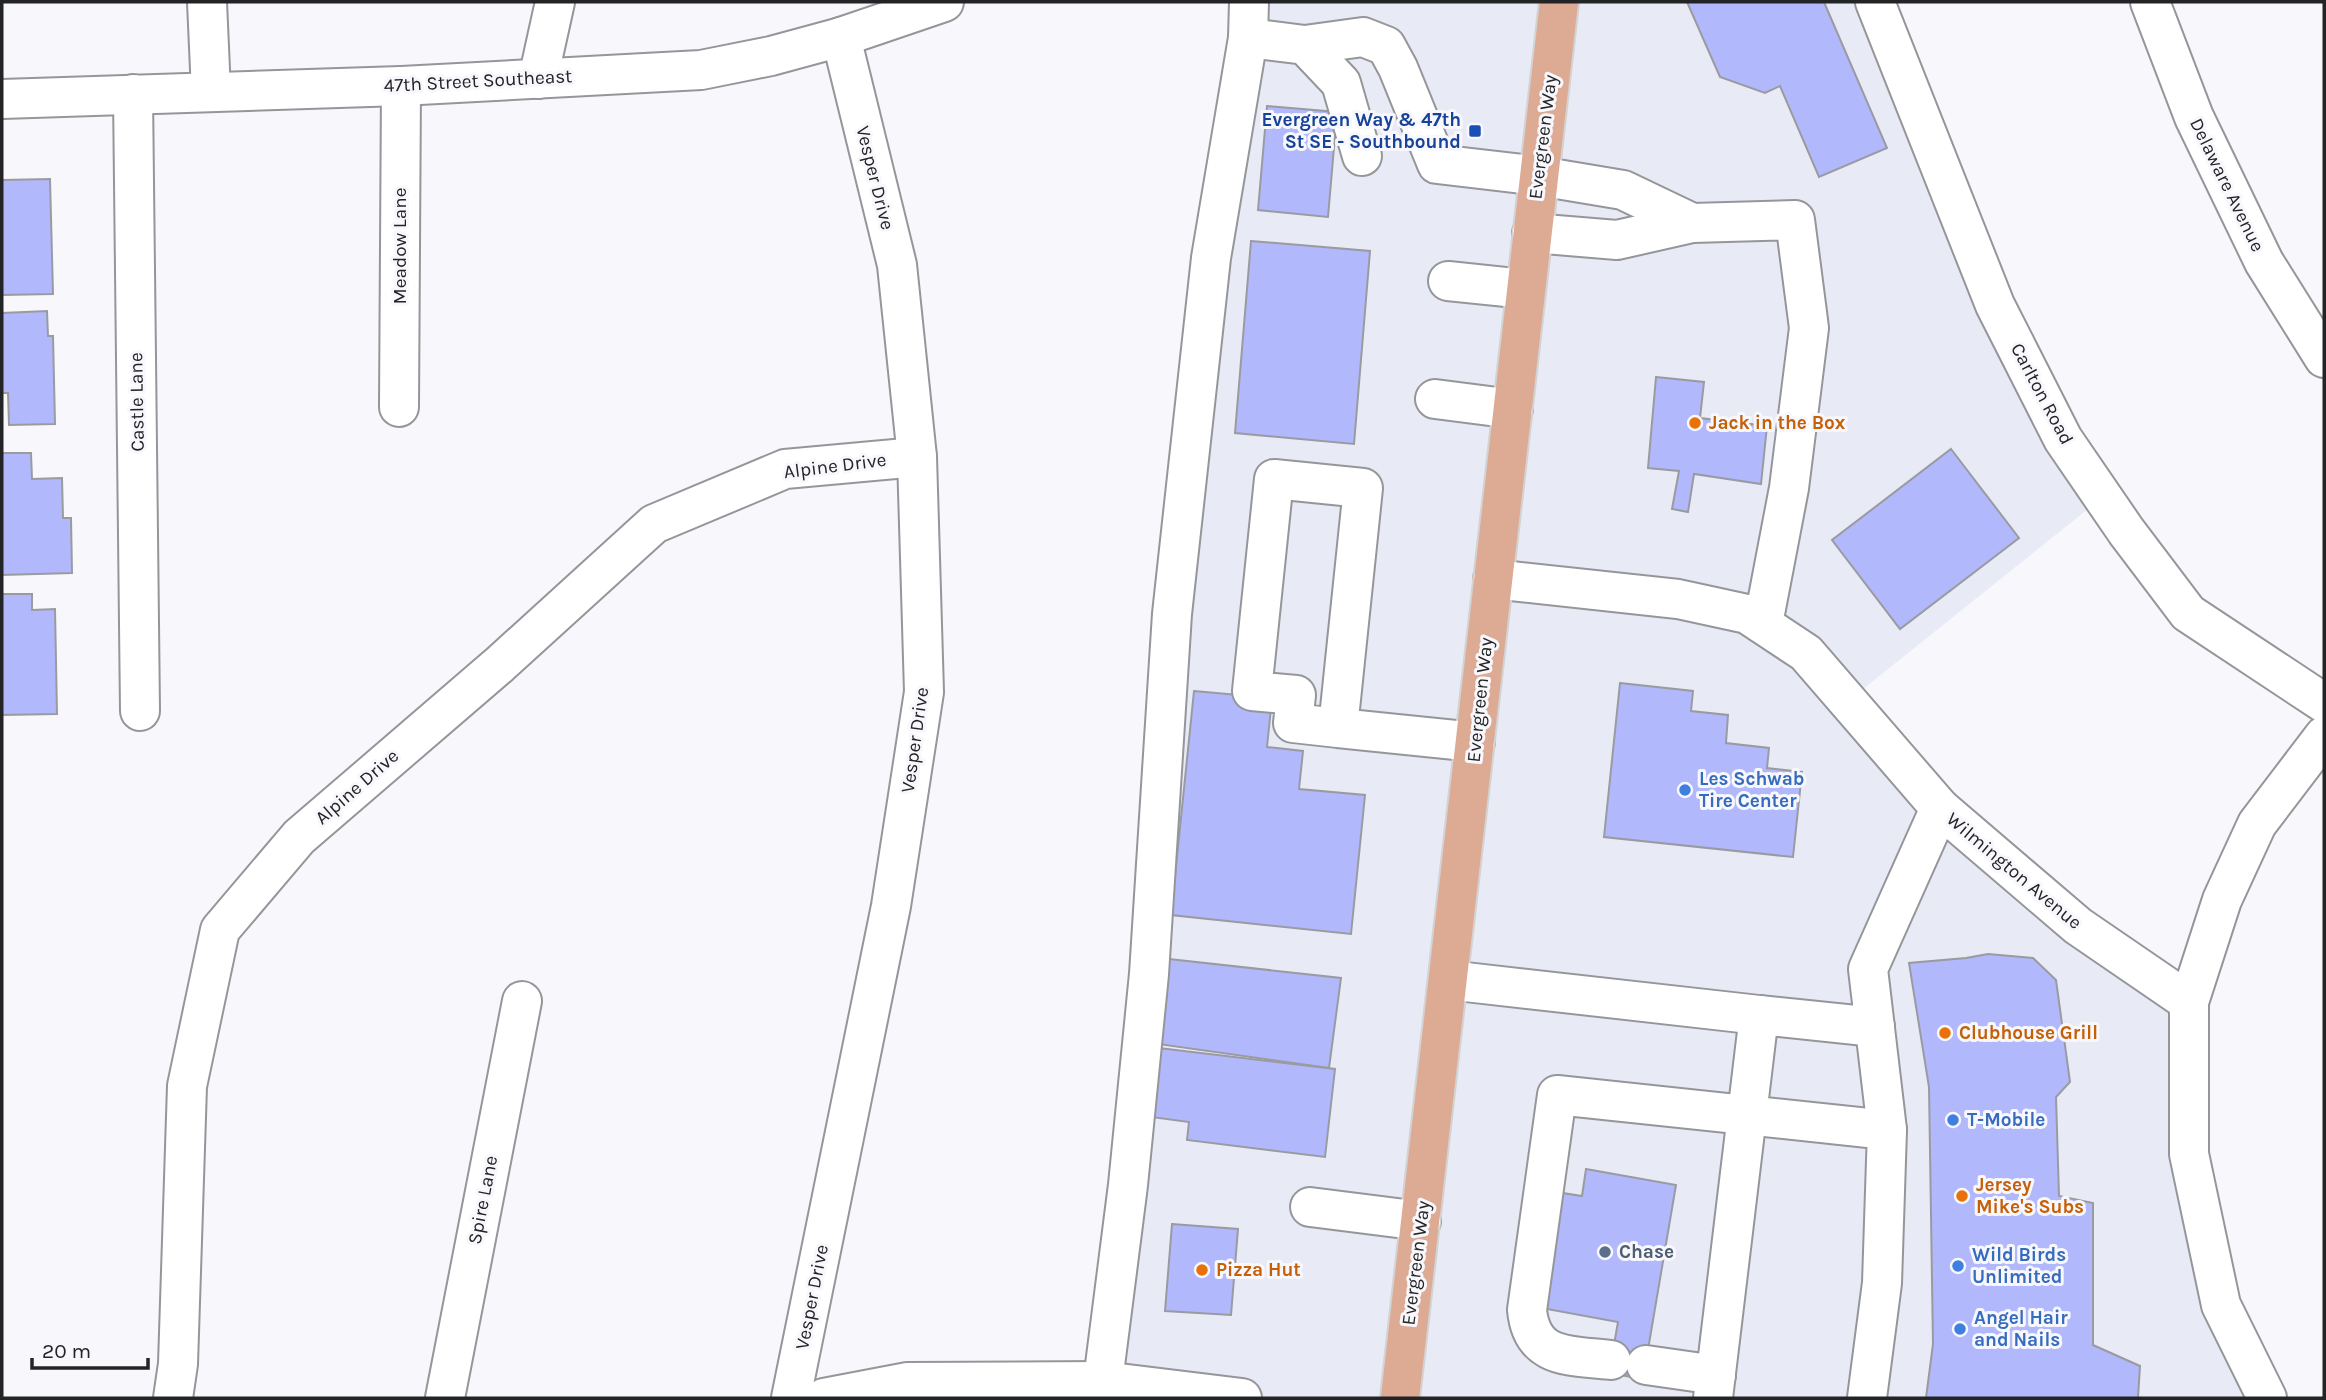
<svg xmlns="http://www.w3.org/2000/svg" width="2326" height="1400" font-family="Karla,sans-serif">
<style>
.built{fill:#e8eaf6}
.building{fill:#b1b8fc;stroke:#9a9ba0;stroke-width:2}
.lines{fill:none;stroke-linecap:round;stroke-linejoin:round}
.minor-casing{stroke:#95969a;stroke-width:42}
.major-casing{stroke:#d3d3d3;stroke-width:42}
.minor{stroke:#fff;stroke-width:38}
.major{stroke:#ddaa94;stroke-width:38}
.transit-dot{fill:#1a4fb4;stroke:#f7f7fc;stroke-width:2.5}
.food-dot{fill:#e8710a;stroke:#f7f7fc;stroke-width:2.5}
.shop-dot{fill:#3f7fe0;stroke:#f7f7fc;stroke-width:2.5}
.service-dot{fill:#5c6f8a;stroke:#f7f7fc;stroke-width:2.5}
.labels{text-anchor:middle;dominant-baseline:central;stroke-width:6;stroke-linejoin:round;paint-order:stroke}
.street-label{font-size:19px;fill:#232425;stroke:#f7f7fc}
.transit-label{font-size:19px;font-weight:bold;fill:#164399;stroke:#f7f7fc;text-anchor:end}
.food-label{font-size:19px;font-weight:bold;fill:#c56008;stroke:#f7f7fc;text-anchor:start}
.shop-label{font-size:19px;font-weight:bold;fill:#366cbe;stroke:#f7f7fc;text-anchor:start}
.service-label{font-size:19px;font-weight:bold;fill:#4e5e75;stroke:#f7f7fc;text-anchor:start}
</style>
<rect width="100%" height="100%" fill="#f7f7fc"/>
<path class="built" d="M1244,2h638l221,495 -255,204 341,301v152l62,244h-1013l-135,-17z"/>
<g class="building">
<path d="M1687,2h137l63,146 -68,29 -39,-91 -15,7 -45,-16z"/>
<path d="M1267,106l70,6 -9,105 -70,-7z"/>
<path d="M50,179l3,115 -51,1v-115z"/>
<path d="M1251,241l119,10 -16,193 -119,-11z"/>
<path d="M47,311l1,25h5l2,88 -46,1 -1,-32h-6v-80z"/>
<path d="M1656,377l48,5 -4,36 67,8 -6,58 -67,-10 -6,38 -16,-3 7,-38 -31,-3z"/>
<path d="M1951,449l68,89 -119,91 -68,-89z"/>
<path d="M2,453h29l1,26 30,-1 1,40h8l1,55 -70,2z"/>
<path d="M2,594h30v16l23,-1 2,105 -55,1z"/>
<path d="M1620,683l73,8 -2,20 37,4 -2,28 43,5 -2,20 35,4 -9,85 -189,-20z"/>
<path d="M1194,691l78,7 -5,49 36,4 -4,38 66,6 -14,139 -180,-19z"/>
<path d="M1988,954l45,4 23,22 14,102 -14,15 3,99 34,7v142l47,21 -2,32h-212l7,-54 -4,-257 -20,-124 57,-5z"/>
<path d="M1169,959l172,19 -12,90 -171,-24z"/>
<path d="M1159,1048l176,21 -10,88 -138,-17 2,-18 -38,-5z"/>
<path d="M1586,1169l90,16 -33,194 -34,-6 9,-51 -82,-15 20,-115 26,4z"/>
<path d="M1172,1224l66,5 -7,86 -66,-4z"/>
</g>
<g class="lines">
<g class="minor-casing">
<g id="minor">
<path d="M207,2l4,90"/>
<path d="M1249,2l-1,36 57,7 36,38 21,73"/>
<path d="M1875,2l120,303 68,134 63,92 62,82 136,90"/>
<path d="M2150,2l44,115 70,145 60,96"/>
<path d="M1305,45l58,-8 23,9 12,22 39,96 102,12 84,14 69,33"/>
<path d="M538,79l17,-77"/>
<path d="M133,94l7,617"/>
<path d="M2,99l399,-13 300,-16 70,-14 70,-19 103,-35"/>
<path d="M1532,233l85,7 75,-17 103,-3 14,108 -20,160 -26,136"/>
<path d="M1448,281l78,8"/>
<path d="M1435,399l78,10"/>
<path d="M399,407l2,-321"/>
<path d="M1493,579l185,20 69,15 59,39 134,155 138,118 111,76v152l32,151 46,93"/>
<path d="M1338,728l-45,-5 3,-28 -44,-4 22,-212 89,9 -25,240 137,14"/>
<path d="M1448,980l311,35"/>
<path d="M2189,1002l33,-102 35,-76 67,-88"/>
<path d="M1310,1207l111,14"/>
<path d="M1611,1360c-39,-5 -79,1 -84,-50l30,-215 330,35"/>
<path d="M1646,1365l70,10"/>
<path d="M1103,1381l25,-196 21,-211 23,-360 39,-356 37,-220"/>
<path d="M173,1398l5,-34 9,-278 33,-156 79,-93 200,-172 155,-141 131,-55 132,-12"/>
<path d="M445,1398l77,-397"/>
<path d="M791,1398l100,-492 33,-214 -7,-235 -20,-192 -56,-228"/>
<path d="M824,1398l84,-16 195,-1 139,17"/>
<path d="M1713,1398l46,-383 116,12"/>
<path d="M1867,1398l15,-115 5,-153 -19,-161 72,-161"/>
</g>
</g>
<g class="major-casing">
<path id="major" d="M1400,1398l159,-1396"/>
</g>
<use href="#minor" class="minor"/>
<use href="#major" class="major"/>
</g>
<rect class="transit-dot" x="1468" y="124" width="14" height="14" rx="3.5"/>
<g class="food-dot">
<circle cx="1695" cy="423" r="7"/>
<circle cx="1945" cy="1033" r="7"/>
<circle cx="1962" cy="1196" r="7"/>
<circle cx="1202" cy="1270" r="7"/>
</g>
<g class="shop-dot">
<circle cx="1685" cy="790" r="7"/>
<circle cx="1953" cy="1120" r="7"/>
<circle cx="1958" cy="1266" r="7"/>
<circle cx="1960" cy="1329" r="7"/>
</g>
<circle class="service-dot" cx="1605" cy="1252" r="7"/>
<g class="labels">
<g class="street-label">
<text transform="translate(478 81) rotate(-3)">47th Street Southeast</text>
<text transform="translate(1543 137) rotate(-83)">Evergreen Way</text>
<text transform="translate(875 178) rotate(76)">Vesper Drive</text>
<text transform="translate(2227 185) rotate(64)">Delaware Avenue</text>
<text transform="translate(400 246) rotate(-90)">Meadow Lane</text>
<text transform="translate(2042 394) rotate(62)">Carlton Road</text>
<text transform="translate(137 402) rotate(-91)">Castle Lane</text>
<text transform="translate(835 466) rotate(-7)">Alpine Drive</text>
<text transform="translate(1480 700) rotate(-84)">Evergreen Way</text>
<text transform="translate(915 740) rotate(-82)">Vesper Drive</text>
<text transform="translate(357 787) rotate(-41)">Alpine Drive</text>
<text transform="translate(2014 871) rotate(40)">Wilmington Avenue</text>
<text transform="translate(483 1200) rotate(-79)">Spire Lane</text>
<text transform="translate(1416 1263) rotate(-83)">Evergreen Way</text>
<text transform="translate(812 1297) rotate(-79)">Vesper Drive</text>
</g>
<g class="transit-label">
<text x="1461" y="120">Evergreen Way &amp; 47th<tspan x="1461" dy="22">St SE - Southbound</tspan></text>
</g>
<g class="food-label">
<text x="1709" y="423">Jack in the Box</text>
<text x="1959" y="1033">Clubhouse Grill</text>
<text x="1976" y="1185">Jersey<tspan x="1976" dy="22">Mike's Subs</tspan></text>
<text x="1216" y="1270">Pizza Hut</text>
</g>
<g class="shop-label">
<text x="1699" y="779">Les Schwab<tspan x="1699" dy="22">Tire Center</tspan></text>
<text x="1967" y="1120">T-Mobile</text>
<text x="1972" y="1255">Wild Birds<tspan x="1972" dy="22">Unlimited</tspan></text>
<text x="1974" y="1318">Angel Hair<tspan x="1974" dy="22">and Nails</tspan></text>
</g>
<g class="service-label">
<text x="1619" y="1252">Chase</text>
</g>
</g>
<rect width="2326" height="1400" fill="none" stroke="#232425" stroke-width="7"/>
<path d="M32 1358v10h116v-10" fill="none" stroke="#232425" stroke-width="3.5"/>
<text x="42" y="1358" font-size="21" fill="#232425" stroke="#f7f7fc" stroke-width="5" paint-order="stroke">20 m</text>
</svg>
